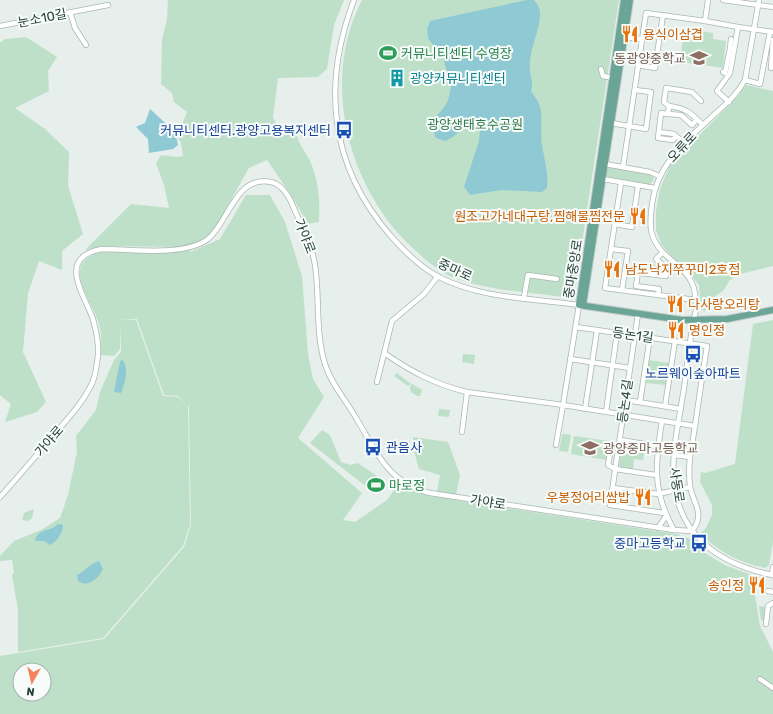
<svg xmlns="http://www.w3.org/2000/svg" width="773" height="714" font-family="Rubik,'Noto Sans KR',sans-serif">
<style>
.green{fill:#bfe0c8;fill-rule:evenodd}
.water{fill:#8ec9d4}
.lines{fill:none;stroke-linecap:round;stroke-linejoin:round}
.minor-casing{stroke:#a8b8b2;stroke-width:6}
.major-casing{stroke:#c2cac8;stroke-width:8}
.minor{stroke:#fff;stroke-width:4.5}
.major{stroke:#6aa596;stroke-width:6}
.labels{text-anchor:middle;dominant-baseline:central;stroke-width:4;stroke-linejoin:round;paint-order:stroke}
.street-label{font-size:13px;fill:#24423a;stroke:#f7fbf9}
.food-label{font-size:13px;fill:#c56008;stroke:#f7fbf9;text-anchor:start}
.leisure-label{font-size:13px;fill:#27864d;stroke:#f7fbf9;text-anchor:start}
.education-label{font-size:13px;fill:#785e54;stroke:#f7fbf9;text-anchor:end}
.culture-label{font-size:13px;fill:#0d838f;stroke:#f7fbf9;text-anchor:start}
.park-label{font-size:13px;fill:#2d7a4b;stroke:#f7fbf9}
.transit-label{font-size:13px;fill:#164399;stroke:#f7fbf9;text-anchor:end}
</style>
<rect width="100%" height="100%" fill="#e6efeb"/>
<g class="green">
<path d="M168,0h176l-10,25 -7,44 -9,8 -40,1 -5,39 8,18 15,-2c4,14 8,16 14,28 9,20 10,40 9,61l-11,2 -17,-29 -24,-35 -18,8 -31,55 -7,10 -11,8 -16,6 -81,-1 -18,4 46,-46 38,4 -5,-23 -8,-22 5,-8 16,2 6,-1 -2,-13 -4,-6 10,-25 -13,-10 -2,-9 -11,-9 1,-44 5,-21z"/>
<path d="M362,0h257l-45,295 -4,3c-38,-6 -88,-7 -122,-23 -12,-6 -22,-15 -32,-24 -67,-59 -97,-169 -54,-251z"/>
<path d="M701,31l12,2v6l13,2 -3,27 -43,-6 3,-27 17,3z"/>
<path d="M26,37l31,20 -9,14 1,20 -34,17 30,21 24,23 -1,34 15,48 -21,17v19l-23,-9 -11,32 -5,59 23,50 -9,10 -32,10 6,-18 -11,-9v-352l5,-4z"/>
<path d="M746,85l27,6v175l-37,9 -7,6 -5,9 -17,12 -2,10 -4,-3 -2,-24 -14,-18 -14,-11 -10,-12 -5,-14v-19l4,-22 10,-24 68,-69z"/>
<path d="M606,165l45,9 3,5 -4,6 -46,-6z"/>
<path d="M246,195h24l15,27 17,54 6,78 5,25 11,18 -26,41 64,55 -19,27 12,2 32,-22 13,-18 14,8 22,7 4,-22 -21,-6 -6,-21v-11l35,5 12,33 -5,25 221,34 17,6 15,15 17,10 29,11 1,19 5,31 13,26v62h-773v-58l104,-17 80,-92 7,-22 -2,-119 -11,-10 -14,-1 -27,-76h-16l15,1 27,76 15,1 10,8 2,120 -7,21 -80,92 -85,14v-42l-6,-35 2,-2 -2,-13 -12,1v-5l14,-15 27,-11 19,-12 8,-23 9,-43 -1,-16 20,-26 4,-18 14,-32 7,-8v-28l-1,25 -6,7 -13,-1c0,-11 1,-24 -3,-34 -8,-24 -39,-59 4,-69l90,-1 28,-12zM20,670h24v24h-24z"/>
<path d="M646,264l11,1 -1,7 -11,-2z"/>
<path d="M773,320v222l-4,23 -4,3c-26,-5 -45,-16 -65,-34l6,-6 6,-13v-10l-12,-23 1,-10 4,1 30,-9 18,-140z"/>
<path d="M463,354l12,1 -1,9 -12,-2z"/>
<path d="M648,360l21,3 -3,22 -20,-2z"/>
<path d="M397,373l14,11 -3,2 -14,-10z"/>
<path d="M412,384l10,6 -2,6h-3l-6,-4 -1,-5z"/>
<path d="M439,409l11,1 -1,7 -11,-1z"/>
<path d="M322,430l8,5 11,27 9,3 8,-2 19,13 -9,12 -58,-45z"/>
<path d="M564,434l7,1 -3,17 -9,-1 3,-16z"/>
<path d="M574,436l35,5 -3,19 -35,-6z"/>
<path d="M629,444l16,2 -2,14 -9,-1 -1,10 -12,-1 -2,-3 2,-13h7z"/>
<path d="M34,509l-2,9 -4,3 -6,-1 2,-7z"/>
<path d="M759,606l7,1 -2,14 -3,-1z"/>
</g>
<g class="water">
<path d="M527,0h7c3,3 5,7 6,11 1,20 -12,38 -10,59 0,8 4,12 1,21 3,5 8,10 9,16 3,10 0,26 2,38 2,14 7,28 5,43l-5,4 -41,-2 -31,5 -6,-8 15,-46 1,-10 -3,-9 -5,-2 -19,17 -8,4 -9,-3c-9,-20 -1,-18 9,-32 5,-7 5,-17 7,-25l-6,-12 -4,-16 -9,-8 -5,-7 -1,-9 3,-8z"/>
<path d="M150,109l25,23 3,13 -5,4 -24,4 -1,-14 -12,-12 9,-4z"/>
<path d="M123,360c6,10 2,23 -2,33l-7,-1 6,-31z"/>
<path d="M59,524l4,1c0,7 -6,17 -13,20l-5,-4h-10c2,-9 8,-10 15,-12 4,-1 6,-4 9,-5z"/>
<path d="M99,561l4,8c-5,10 -15,19 -25,12l-1,-6c8,-4 14,-12 22,-14z"/>
</g>
<g class="lines">
<g class="minor-casing">
<g id="minor">
<path d="M354,0c-32,84 -25,165 36,235 13,15 29,31 47,41 43,23 95,22 142,29l-16,100 -96,-13 -5,40"/>
<path d="M708,0l-3,21 33,6"/>
<path d="M723,0l50,7"/>
<path d="M759,0l-14,80c-7,13 -17,22 -28,32 -29,27 -60,51 -65,92 -1,10 -3,21 0,30 7,24 31,29 40,49 4,8 4,18 4,27 -7,27 -8,56 -13,84 -4,28 -12,58 -9,87 5,56 47,84 99,94"/>
<path d="M70,12l5,16 11,17"/>
<path d="M0,26l108,-21"/>
<path d="M624,37l18,2"/>
<path d="M731,39l-1,10h3"/>
<path d="M638,65l17,3 8,-53"/>
<path d="M771,68l2,-28"/>
<path d="M601,69l2,7 10,2"/>
<path d="M723,72l2,1 5,-24"/>
<path d="M745,80l15,4 10,-52"/>
<path d="M729,102l-12,-11 13,-18 8,-46 35,5"/>
<path d="M669,106l-5,-4 2,-14 26,4 9,9"/>
<path d="M668,114l-7,-1 -3,25 15,2 3,-4 9,7"/>
<path d="M697,119l-5,6 -11,-10 -13,-1 1,-8c17,2 22,7 34,19"/>
<path d="M611,123l35,6 5,-37 -16,-2"/>
<path d="M659,132l15,2 2,2"/>
<path d="M605,164l45,8 9,4"/>
<path d="M623,167l23,-154 59,8"/>
<path d="M603,179l52,9"/>
<path d="M621,183l-16,105 91,12"/>
<path d="M615,224l17,3 6,-41"/>
<path d="M611,249l17,2 -6,39"/>
<path d="M642,265l-1,8 25,3 1,-7 -11,-10 6,-6"/>
<path d="M641,273l-3,-1 -2,14 23,3 -1,6"/>
<path d="M524,297l4,-22 29,4"/>
<path d="M638,314l-28,191 54,8"/>
<path d="M576,327l131,19 -5,32 -16,-2"/>
<path d="M384,353c28,19 50,31 83,39"/>
<path d="M570,359l60,9"/>
<path d="M377,382l15,-61 32,-27 14,-18"/>
<path d="M626,400l55,9"/>
<path d="M640,402l10,-65"/>
<path d="M665,406l10,-65"/>
<path d="M585,409l12,-79"/>
<path d="M606,412l11,-79"/>
<path d="M662,421c-7,42 -10,70 12,109"/>
<path d="M620,440l55,9"/>
<path d="M556,445l7,-40 132,21 7,-48"/>
<path d="M610,454l-2,11 7,4 41,6"/>
<path d="M674,455l16,2 5,-31"/>
<path d="M690,457c-1,10 -1,20 0,29 3,18 16,27 2,45"/>
<path d="M613,488l45,6 32,-7"/>
<path d="M0,497c18,-20 36,-41 54,-62 14,-17 30,-33 39,-54 3,-8 4,-18 5,-26 1,-12 -2,-25 -5,-36 -9,-25 -37,-62 9,-70 30,0 81,8 106,-10 21,-17 27,-64 63,-57 13,3 20,18 24,29 8,17 17,35 20,54 5,32 0,67 10,99 6,20 21,36 31,54 10,16 19,35 31,49 11,13 26,22 43,26l244,37 18,1"/>
<path d="M658,528l8,-12"/>
<path d="M772,575l1,-8"/>
<path d="M768,591l5,1"/>
<path d="M766,624l2,-18 5,-3"/>
<path d="M760,679l13,9"/>
</g>
</g>
<g class="major-casing">
<g id="major">
<path d="M624,0l-45,305 103,15 45,-1 46,-9"/>
<path d="M583,305l47,-305"/>
</g>
</g>
<use href="#minor" class="minor"/>
<use href="#major" class="major"/>
</g>
<defs>
<g id="restaurant-bare" transform="scale(1.38)"><path d="M-5-6h1v4h1v-4h1v4h1v-4h1v5L-1.5 .5V6h-2V.5L-5-1ZM5-6V6H3V1.5H1.5Q1.5-4 5-6Z" fill="#e8710a" stroke="#f7fbf9" stroke-width="2.5" paint-order="stroke"/></g>
<g id="stadium-bare" transform="scale(1.38)"><path d="M0-5a6.5 5 0 1 0 0 10a6.5 5 0 1 0 0-10ZM-3.5-1.8h7v3.6h-7Z" fill="#2e9e5b" stroke="#f7fbf9" stroke-width="2.5" paint-order="stroke"/></g>
<g id="school-bare" transform="scale(1.38)"><path d="M0-5L7-2L0 1L-7-2ZM-4 1L0 2.5L4 1V4Q0 6-4 4Z" fill="#8d6e63" stroke="#f7fbf9" stroke-width="2.5" paint-order="stroke"/></g>
<g id="building-bare" transform="scale(1.38)"><path d="M-4-6H4V6H1V3H-1V6H-4ZM-2.5-4.3h1.7v1.8h-1.7ZM.8-4.3h1.7v1.8H.8ZM-2.5-1h1.7V.8h-1.7ZM.8-1h1.7V.8H.8Z" fill="#0f9aa8" stroke="#f7fbf9" stroke-width="2.5" paint-order="stroke"/></g>
<g id="bus-bare" transform="scale(1.38)"><path d="M-5-6H5V4H4V6H2V4H-2V6H-4V4H-5ZM-3.5-4V0h7V-4ZM-3.5 1.2v1.5H-2V1.2ZM2 1.2v1.5H3.5V1.2Z" fill="#1a4fb4" stroke="#f7fbf9" stroke-width="2.5" paint-order="stroke"/></g>
</defs>
<g fill-rule="evenodd">
<use href="#restaurant-bare" x="630" y="34"/>
<use href="#stadium-bare" x="388" y="53"/>
<use href="#school-bare" x="699" y="58"/>
<use href="#building-bare" x="397" y="78"/>
<use href="#bus-bare" x="344" y="130"/>
<use href="#restaurant-bare" x="638" y="216"/>
<use href="#restaurant-bare" x="612" y="269"/>
<use href="#restaurant-bare" x="675" y="304"/>
<use href="#restaurant-bare" x="676" y="330"/>
<use href="#bus-bare" x="693" y="354"/>
<use href="#bus-bare" x="373" y="447"/>
<use href="#school-bare" x="590" y="448"/>
<use href="#stadium-bare" x="376" y="485"/>
<use href="#restaurant-bare" x="643" y="497"/>
<use href="#bus-bare" x="699" y="543"/>
<use href="#restaurant-bare" x="757" y="585"/>
</g>
<g class="labels">
<g class="street-label">
<text transform="translate(42 18) rotate(-11)">눈소10길</text>
<text transform="translate(682 147) rotate(-47)">오류로</text>
<text transform="translate(305 236) rotate(69)">가야로</text>
<text transform="translate(573 269) rotate(-81)">중마중앙로</text>
<text transform="translate(455 270) rotate(24)">중마로</text>
<text transform="translate(633 335) rotate(8)">등논1길</text>
<text transform="translate(625 401) rotate(-82)">등논4길</text>
<text transform="translate(49 441) rotate(-49)">가야로</text>
<text transform="translate(677 485) rotate(81)">사동로</text>
<text transform="translate(488 502) rotate(9)">가야로</text>
</g>
<g class="food-label">
<text x="643" y="34">용식이삼겹</text>
<text x="625" y="216" text-anchor="end">원조고가네대구탕,찜해물찜전문</text>
<text x="625" y="269">남도낙지쭈꾸미2호점</text>
<text x="688" y="304">다사랑오리탕</text>
<text x="689" y="330">명인정</text>
<text x="630" y="497" text-anchor="end">우봉정어리쌈밥</text>
<text x="744" y="585" text-anchor="end">송인정</text>
</g>
<g class="leisure-label">
<text x="401" y="53">커뮤니티센터 수영장</text>
<text x="389" y="485">마로정</text>
</g>
<g class="education-label">
<text x="686" y="58">동광양중학교</text>
<text x="603" y="448" text-anchor="start">광양중마고등학교</text>
</g>
<g class="culture-label">
<text x="410" y="78">광양커뮤니티센터</text>
</g>
<g class="park-label">
<text x="475" y="124">광양생태호수공원</text>
</g>
<g class="transit-label">
<text x="331" y="130">커뮤니티센터.광양고용복지센터</text>
<text x="693" y="373" text-anchor="middle">노르웨이숲아파트</text>
<text x="386" y="447" text-anchor="start">관음사</text>
<text x="686" y="543">중마고등학교</text>
</g>
</g>
<g transform="translate(32 682) rotate(188)"><circle r="19" fill="#f7fbf9" stroke="#a3b1ad"/>
<path d="M0-3L7 15L0 10L-7 15Z" fill="#f4845f"/>
<text y="-6" font-size="11" font-weight="bold" text-anchor="middle" fill="#24423a">N</text>
</g>
</svg>
